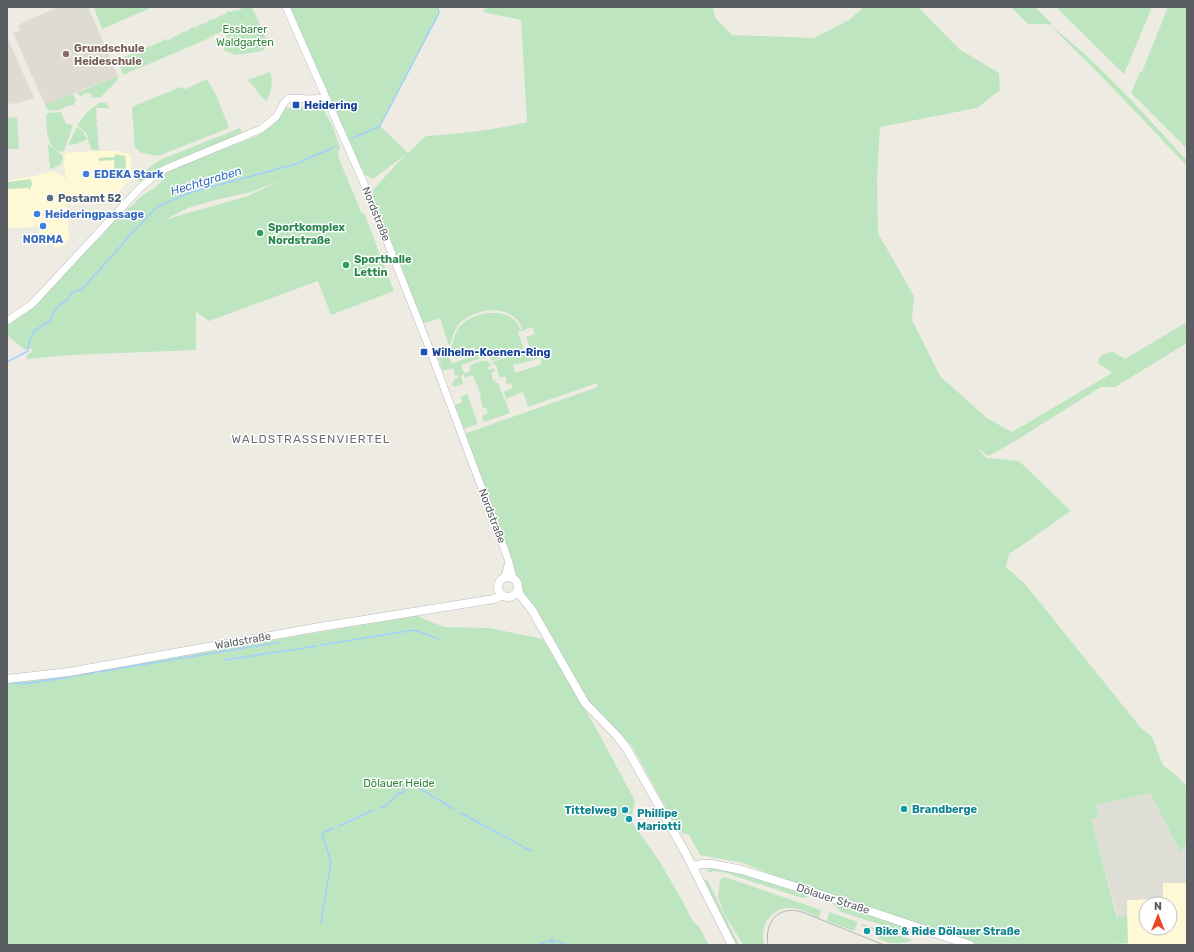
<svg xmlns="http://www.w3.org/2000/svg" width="1194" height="952" font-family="Rubik,sans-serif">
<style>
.commercial{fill:#fff8d5;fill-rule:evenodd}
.industrial{fill:#deddd6}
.education{fill:#dedbd0}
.green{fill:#bde6c0;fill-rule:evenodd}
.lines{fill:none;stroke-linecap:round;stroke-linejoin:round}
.stream{stroke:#a0cfff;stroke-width:1.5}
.tertiary-casing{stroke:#b7b9bf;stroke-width:8}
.secondary-casing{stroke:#b7bbc1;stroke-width:9}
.tertiary{stroke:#fff;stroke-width:7}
.secondary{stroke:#fff;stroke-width:8}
.tram{stroke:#b5b6b6;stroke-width:1}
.education-dot{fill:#8d6e63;stroke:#fff;stroke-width:1.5}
.transit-dot{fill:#1a4fb4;stroke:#fff;stroke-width:1.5}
.shop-dot{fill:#3f7fe0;stroke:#fff;stroke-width:1.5}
.service-dot{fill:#5c6f8a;stroke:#fff;stroke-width:1.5}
.leisure-dot{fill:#2e9e5b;stroke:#fff;stroke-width:1.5}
.culture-dot{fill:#0f9aa8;stroke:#fff;stroke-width:1.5}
.labels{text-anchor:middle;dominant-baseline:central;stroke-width:3;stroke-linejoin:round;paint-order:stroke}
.park-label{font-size:11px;fill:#31843b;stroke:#fff}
.education-label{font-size:11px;font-weight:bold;fill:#785e54;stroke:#fff;text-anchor:start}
.transit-label{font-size:11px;font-weight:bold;fill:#164399;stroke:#fff;text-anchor:start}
.shop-label{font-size:11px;font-weight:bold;fill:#366cbe;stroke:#fff;text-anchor:start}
.service-label{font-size:11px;font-weight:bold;fill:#4e5e75;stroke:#fff;text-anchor:start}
.street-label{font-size:11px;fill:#5a5e63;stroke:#fff}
.leisure-label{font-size:11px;font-weight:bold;fill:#27864d;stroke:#fff;text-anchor:start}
.culture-label{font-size:11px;font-weight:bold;fill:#0d838f;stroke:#fff;text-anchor:start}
.water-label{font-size:12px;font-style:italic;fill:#3d72be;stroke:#fff}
.neighbourhood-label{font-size:12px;letter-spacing:1px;fill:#6b6f75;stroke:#fff}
</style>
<rect width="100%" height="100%" fill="#eeece2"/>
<g class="commercial">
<path d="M92,151h23l15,3 2,24 -20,21 -13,4 -32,2 2,35 -7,6 -7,2 -5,-5 -3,3 -8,-7v-12l-32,1v-47l27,-5 20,-5 12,8 -2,-14 1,-12z"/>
<path d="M1163,883h24v62h-59l-1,-45 36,-1zM1146,904h24v24h-24z"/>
</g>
<path class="industrial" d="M1150,793l31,58 6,-9v41h-24v16l-36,1v16l-9,1 -27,-98 8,-2 -3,-12z"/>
<g class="education">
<path d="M58,7h30l30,69 -73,29 -32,-72 7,-3 -2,-5z"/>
<path d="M7,37l27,61 -15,5 -12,1z"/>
</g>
<g class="green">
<path d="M97,7h56l-51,22 -8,-21z"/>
<path d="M245,7h7l17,38 -7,6 -27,4 -11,-5 3,-13 -1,-8 -23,12 -80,34 -5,-14 1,-2 44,-18 1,-2 4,1 17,-9v1l5,-2 -1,-1 4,-2 1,1 5,-2v-1l9,-3v-1l4,-2 1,1 4,-2v-1l9,-3v-2l4,-1v1l5,-2 1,1z"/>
<path d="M290,7h148l1,6 -59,113 28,27 18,-17c34,-2 68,-6 101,-14l-6,-102 -38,-8 3,-5h226l4,12 16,16 82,3 35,-18 15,-13h54l41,42 40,24 1,17 -23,18 -97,19 -3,52 1,54 36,63 -2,24 28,56 47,42 25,14 100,-59 -14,-10 2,-7 12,-5 13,8 62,-37v21l-72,44h-14l-96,60 -17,9 -10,-8 8,10 33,3 52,50 -62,43 -3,13 19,17 116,144 11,9 11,28 16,13 8,9v55l-6,10 -31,-59 -54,12 3,12 -8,2 26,98 10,-1 1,27 -32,2h-126l-145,-49 -82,-33 -43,-8 -11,-20 -10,-3 -47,-86 -42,-40 -68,-112 -61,-159 137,-48 -1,-4 -69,24 -5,-15 -17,7 -2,-7 9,-4 -2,-5 -4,1 -2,-8 -5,2 -4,-13h-2l-2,-3 33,-10 3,6 4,-2 2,4 -21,5 2,8 27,-9 -2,-6 -5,2 -9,-23 9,-3 -3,-7 -14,5 6,18 -32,11 -3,-7 -4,2 1,2 -4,1 -1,-1 -20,7 3,8 6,-2v-6c9,-3 15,-8 22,0l-4,2v3l6,-2 1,3 -4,2 2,8 2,-1 1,3h2l12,30 -26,9 -2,-6 6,-3 -2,-6 -3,1 -3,-12 1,-1 -8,-20 -8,3 -1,-4 -2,1 -1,2 2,7 -9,3 -2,-3 2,-3v-2l5,-2 -1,-2 -3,1 -2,-8 -10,3 -4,-11 2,-1 -3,1 -1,-5c22,-7 12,-16 24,-30 12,-12 39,-18 53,-5 3,2 5,6 7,10l1,-1c-1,-3 -3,-8 -6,-10 -14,-15 -44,-9 -57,5 -5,6 -6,14 -10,22l-9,-28 -21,7 -15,-40 -32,-94 33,-36 -32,24 -11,-6zM474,347l1,3 -9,4 1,4 -15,6 -3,-8z"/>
<path d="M1011,7h24l17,17 -2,1c50,39 95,89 137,136v5l-84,-88 -54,-54h-21z"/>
<path d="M1056,7h96l-28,67z"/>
<path d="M1168,7h19v142l-56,-56 9,-21h2z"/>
<path d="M270,72c4,10 1,21 -4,30l-18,-22z"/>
<path d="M118,76l-1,5 -16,16 -9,1 -1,-4 -6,-1 -4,4 -4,-4z"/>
<path d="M207,79l10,18 12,31 -71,28 -16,-3 -7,-5 -3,-39 2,-3 47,-19 5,2z"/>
<path d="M73,94l3,6 -2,5c-10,0 -15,9 -27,4l-2,-4z"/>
<path d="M101,102l5,1 4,5h-14l1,15 -1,1v2h1l2,24h-7l-4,-9 -1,-7 -9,-8v-2l9,-12z"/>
<path d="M302,106l20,1 11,20 7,21 -2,4 1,7 23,55 2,-1 30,78 -63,24 -13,-34 -109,40 -13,-9v38l-125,5 -44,4v-4l5,-3 -1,-4 -6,2 -17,-14 -1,-12 78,-75 17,-13 12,-18 7,-6 11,-6 8,-9 13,-8 8,-7 5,-9 7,-5 84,-32 16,-11 13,-17h15zM280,181l-32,15 -84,24 24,-12 27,-8 36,-8z"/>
<path d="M61,112l5,12 7,1 -9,26 -2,1c-16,-4 -15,-22 -16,-36l2,-3z"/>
<path d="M17,117l2,32h-12v-31z"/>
<path d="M77,127l6,5 4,7 -10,5 -9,1z"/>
<path d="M240,128l3,6 -101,48 -6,-2 -1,-2 25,-18z"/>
<path d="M48,144l13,10 2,3 -2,7 -10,5 -1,-1z"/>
<path d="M115,154l10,2 2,20 -12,1 -1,-17 -15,1v-3l16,-1z"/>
<path d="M31,179l1,5 -2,6 -2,-2 -21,1v-7z"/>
<path d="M467,394l11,30 -14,5 -9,-24 7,-3 -1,-5z"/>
<path d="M417,616l27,11 45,1 54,11 54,91 38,71 -4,20 27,38 24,41 11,22 6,5 10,18h-702v-263l63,-8z"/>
<path d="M712,868h8l16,3 79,26h-6l-7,1 -76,-25 -12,-2 -6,2 -1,-3z"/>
<path d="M725,877l96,33 -2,8c-9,-4 -18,-9 -27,-10 -21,-2 -33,19 -28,37h-21l-19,-32 -6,-16 2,-18z"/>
<path d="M704,880h2l2,1 31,64h-3z"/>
<path d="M833,903l83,28 2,2 -1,3 -76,-24z"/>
<path d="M829,912l29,10 -4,9 -27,-10z"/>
<path d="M862,924l50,16c-10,5 -25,4 -34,-2l1,-5 -18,-7z"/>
</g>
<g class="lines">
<g class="stream">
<path d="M351,139l29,-13 59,-113 -1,-6"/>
<path d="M7,362l21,-11 1,-9 5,-11 17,-11 2,-7 6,-8 8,-5 6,-8 8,-2 31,-34 20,-23 25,-26 32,-14 107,-29 38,-17"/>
<path d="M321,645l93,-15 25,9"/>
<path d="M225,660l92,-14"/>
<path d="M73,676l208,-34"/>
<path d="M14,683l9,1 47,-7"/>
<path d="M7,684h1"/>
<path d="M381,808l6,-3 10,-11 6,-2 9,-8 42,25"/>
<path d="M461,813l70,38"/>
<path d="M339,826l35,-16"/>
<path d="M321,922l10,-60 -9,-29 12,-5"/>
<path d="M551,939l2,6"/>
<path d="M539,945c12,-6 15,-6 28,0"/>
</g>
<g class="tertiary-casing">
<g id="tertiary">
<path d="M286,7l80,181 62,157 59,157 21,57 5,19"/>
<path d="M7,321l25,-17 107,-115 15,-13 11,-7 96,-40 15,-12 8,-14 5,-5 22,1 15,-1"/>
<path d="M505,577l3,-12"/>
</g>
</g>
<g class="secondary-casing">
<g id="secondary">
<circle cx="508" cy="587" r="10"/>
<path d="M518,590l2,5 12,15 53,93 33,34 9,12 58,103 47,93"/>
<path d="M7,679l62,-7 245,-44 180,-29 9,-4"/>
<path d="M693,866l9,-2h10l30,6 83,26 145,49"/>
</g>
</g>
<use href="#tertiary" class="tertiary"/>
<use href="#secondary" class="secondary"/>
<path class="tram" d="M768,945c-4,-23 10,-40 34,-33l82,33"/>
</g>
<circle class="education-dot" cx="66" cy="54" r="4"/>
<g class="transit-dot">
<rect x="292" y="101" width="8" height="8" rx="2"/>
<rect x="420" y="348" width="8" height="8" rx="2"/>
</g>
<g class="shop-dot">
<circle cx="86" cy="174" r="4"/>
<circle cx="37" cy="214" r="4"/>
<circle cx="43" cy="226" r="4"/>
</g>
<circle class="service-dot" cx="50" cy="198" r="4"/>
<g class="leisure-dot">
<circle cx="260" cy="233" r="4"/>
<circle cx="346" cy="265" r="4"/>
</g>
<g class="culture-dot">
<circle cx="904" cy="809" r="4"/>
<circle cx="625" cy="810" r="4"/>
<circle cx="629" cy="819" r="4"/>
<circle cx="867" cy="931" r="4"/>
</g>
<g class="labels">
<g class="park-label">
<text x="245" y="29">Essbarer<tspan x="245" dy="13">Waldgarten</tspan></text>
<text x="399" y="783">Dölauer Heide</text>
</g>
<g class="education-label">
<text x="74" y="48">Grundschule<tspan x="74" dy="13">Heideschule</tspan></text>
</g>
<g class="transit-label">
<text x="304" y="105">Heidering</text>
<text x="432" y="352">Wilhelm-Koenen-Ring</text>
</g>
<g class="shop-label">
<text x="94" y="174">EDEKA Stark</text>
<text x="45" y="214">Heideringpassage</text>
<text x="43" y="239" text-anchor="middle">NORMA</text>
</g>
<g class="service-label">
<text x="58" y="198">Postamt 52</text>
</g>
<g class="street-label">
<text transform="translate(376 214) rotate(68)">Nordstraße</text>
<text transform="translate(492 516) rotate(69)">Nordstraße</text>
<text transform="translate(243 641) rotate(-10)">Waldstraße</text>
<text transform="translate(833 899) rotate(18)">Dölauer Straße</text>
</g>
<g class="leisure-label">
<text x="268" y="227">Sportkomplex<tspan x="268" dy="13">Nordstraße</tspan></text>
<text x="354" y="259">Sporthalle<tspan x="354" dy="13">Lettin</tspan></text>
</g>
<g class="culture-label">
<text x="912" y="809">Brandberge</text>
<text x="617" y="810" text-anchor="end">Tittelweg</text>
<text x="637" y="813">Phillipe<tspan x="637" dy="13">Mariotti</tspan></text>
<text x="875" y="931">Bike &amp; Ride Dölauer Straße</text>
</g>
<g class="water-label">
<text transform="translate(206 181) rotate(-17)">Hechtgraben</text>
</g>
<g class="neighbourhood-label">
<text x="311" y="439">WALDSTRASSENVIERTEL</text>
</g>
</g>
<rect width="1194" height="952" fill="none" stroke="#5a5e63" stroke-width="16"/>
<g transform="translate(1158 916)"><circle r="19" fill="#ffffff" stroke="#bdbfc1"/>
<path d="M0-3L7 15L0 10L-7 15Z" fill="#ef4526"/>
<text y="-6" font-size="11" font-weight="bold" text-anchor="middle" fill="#5a5e63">N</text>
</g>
</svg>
